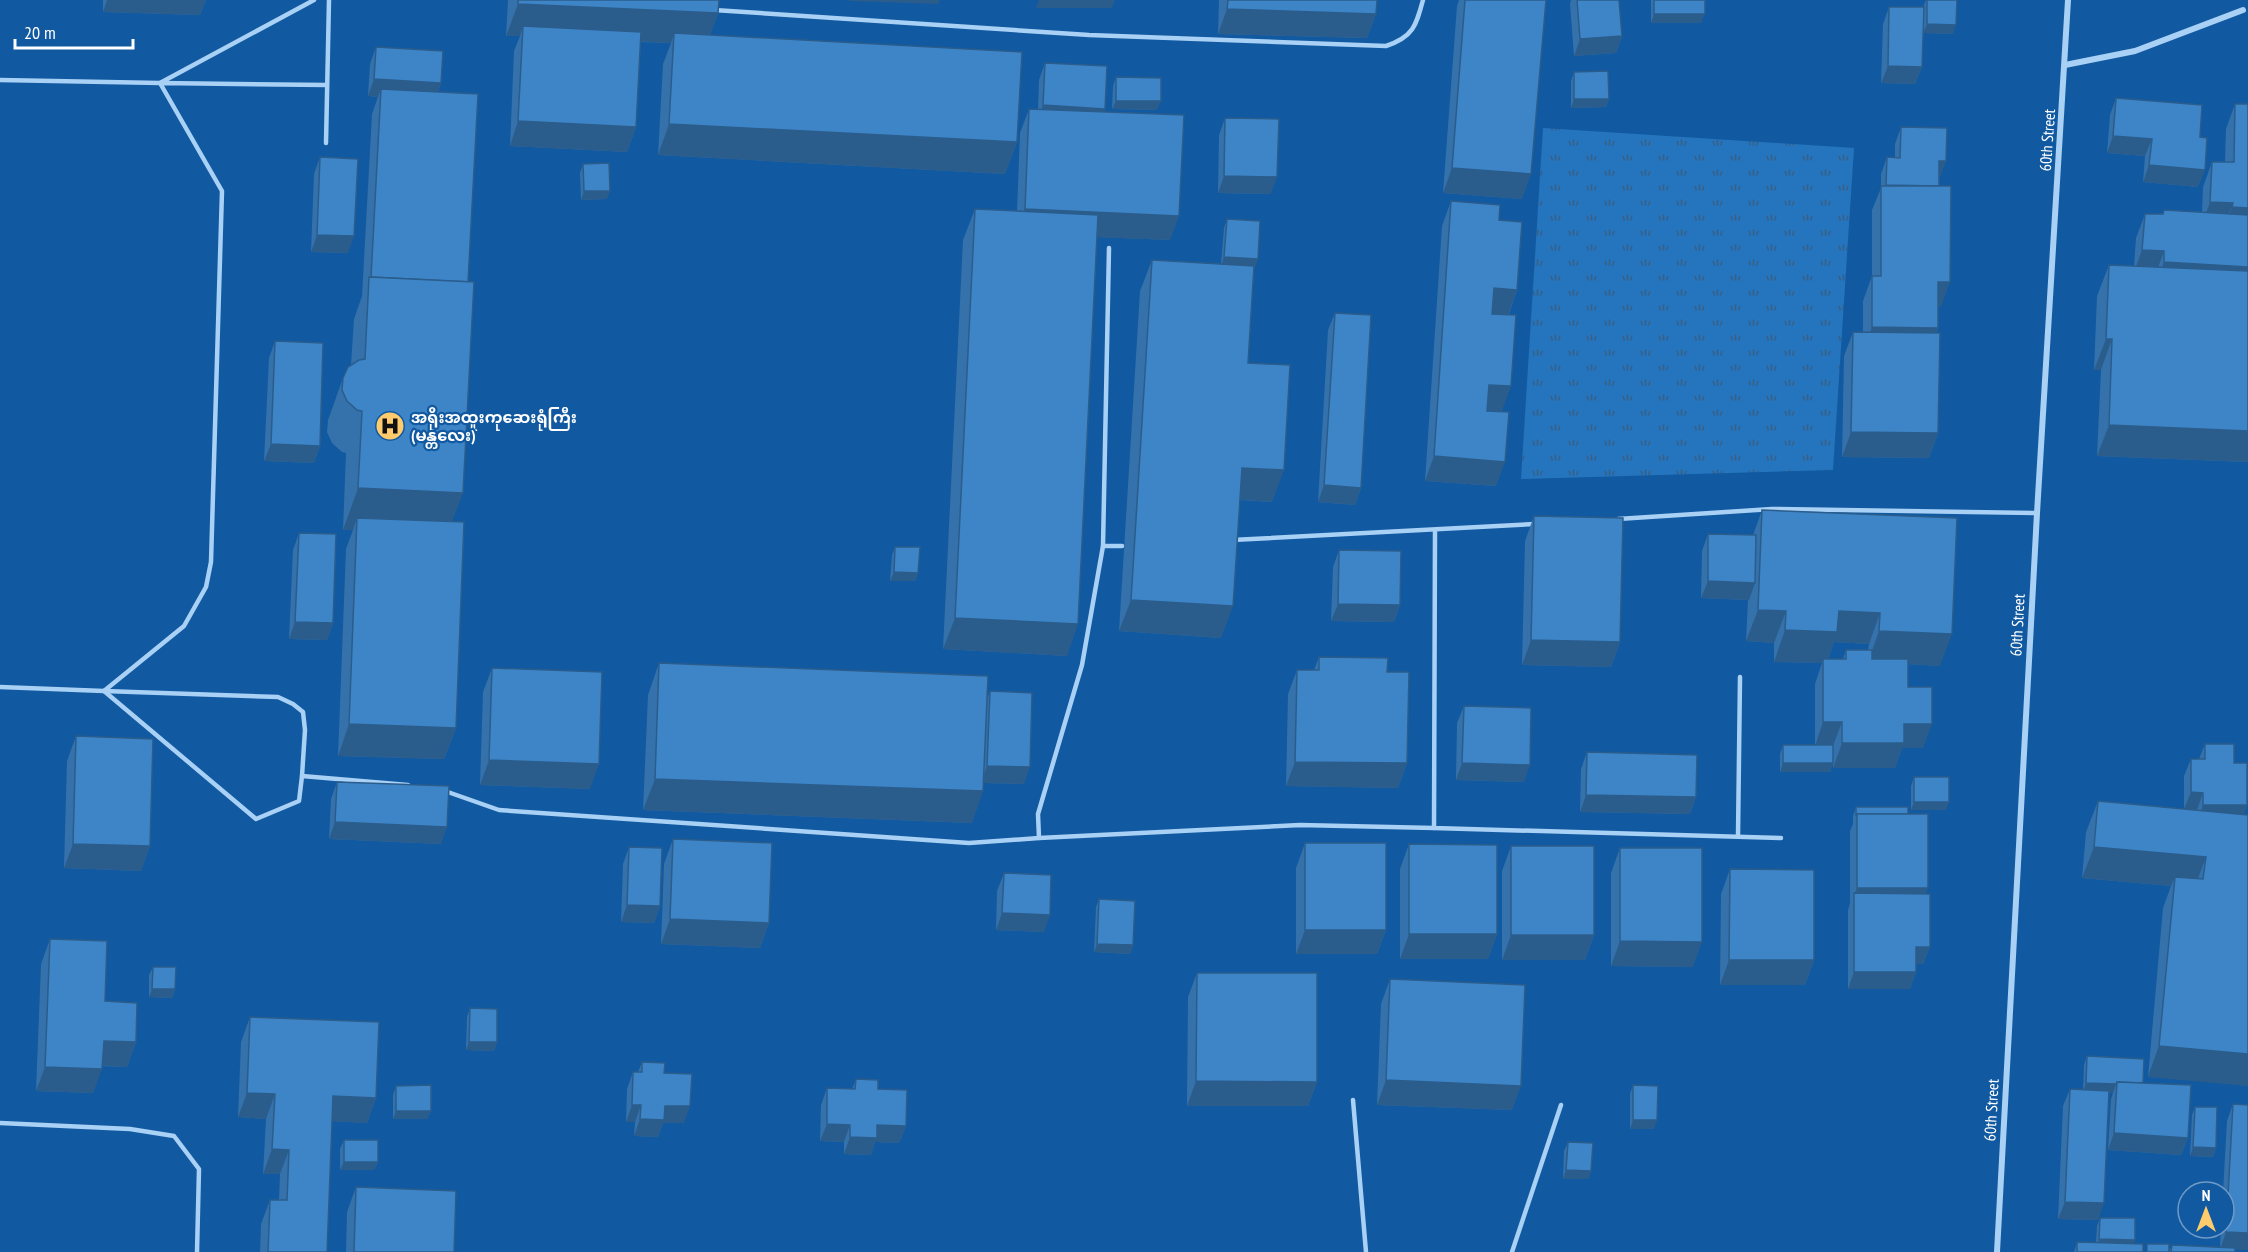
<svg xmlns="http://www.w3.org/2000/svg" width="2248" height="1252" font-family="'PT Sans Narrow','Noto Sans Myanmar',sans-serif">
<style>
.grass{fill:url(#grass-tufts)}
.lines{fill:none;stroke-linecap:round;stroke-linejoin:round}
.service{stroke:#a9d0f5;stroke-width:4.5}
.minor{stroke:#a9d0f5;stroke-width:6}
.wall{fill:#3572ac;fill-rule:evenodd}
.shaded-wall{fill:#2b5d8c}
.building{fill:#3e85c8;stroke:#2b5d8c;stroke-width:1.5}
.labels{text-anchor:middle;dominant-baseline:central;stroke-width:4.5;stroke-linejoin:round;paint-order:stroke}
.street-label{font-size:16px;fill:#fff;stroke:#1159a0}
.poi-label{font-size:16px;font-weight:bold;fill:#fff;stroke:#1159a0;text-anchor:start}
</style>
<defs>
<pattern id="grass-tufts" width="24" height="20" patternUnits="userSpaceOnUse" patternTransform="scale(1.5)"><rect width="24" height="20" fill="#2474be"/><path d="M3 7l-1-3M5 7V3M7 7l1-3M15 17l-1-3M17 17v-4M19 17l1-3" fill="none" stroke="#386085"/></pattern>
</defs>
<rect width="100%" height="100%" fill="#1159a0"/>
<path class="grass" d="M1543,128l311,20 -21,322 -312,9z"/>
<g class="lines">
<g class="service">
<path d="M714,10l375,25 297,11c27,-9 30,-20 37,-46"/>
<path d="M0,80l160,3 154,-83"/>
<path d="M326,143l3,-143"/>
<path d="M1618,519l154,-10 265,4"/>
<path d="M1435,531l-1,297 347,10"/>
<path d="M1232,540l303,-16"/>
<path d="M1103,546h19"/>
<path d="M0,687l104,4 80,-65 22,-39 5,-25 11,-371 -62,-108 167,2"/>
<path d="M104,691l152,128 43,-18 3,-25 106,9"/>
<path d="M104,691l174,6 15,7 10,8 2,18 -3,46"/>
<path d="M445,791l54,19 470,33 70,-5 -1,-24 44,-149 21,-119 6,-298"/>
<path d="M1738,836l2,-159"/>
<path d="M1039,838l261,-13 134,3"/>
<path d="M1353,1100l13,152"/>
<path d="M0,1123l130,6 44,7 25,33 -2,83"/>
<path d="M1512,1252l49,-147"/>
</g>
<g class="minor">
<path d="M2065,65l70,-14 108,-41"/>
<path d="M1997,1252l40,-739 31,-513"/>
</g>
</g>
<g class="wall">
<path d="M103,0h103l-6,15 -97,-3z"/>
<path d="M508,0h211l-1,13 -8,22 307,107 -12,32 -347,-19 5,-91 8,-21 -31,-1 -4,85 -9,25 -117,-6 4,-95 6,-15h-14z"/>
<path d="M1219,0h158l-1,14 -9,24 -149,-4z"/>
<path d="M1459,0h87l-24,199 -79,-6 14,-187z"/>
<path d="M1571,0h48l3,36 -6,17 -42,3 -4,-52z"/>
<path d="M1651,0h54l-4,23h-50z"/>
<path d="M1926,0h31l-4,34 -30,-1 1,-28z"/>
<path d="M1889,7l33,60 -7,17 -34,-1 2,-59z"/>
<path d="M376,47l65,36 -3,9 14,430 4,206 -12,31 -106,-3 8,-207 7,-19h-10l3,-77 -4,-1 -10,-9 -5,-11 1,-12 15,-42 8,-13 3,-46 8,-23 10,-182 6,-17 -10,-1 2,-32z"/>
<path d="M1045,63l60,46 -1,3 66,128 -73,-3 -30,419 -124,-7 20,-409 12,-31 42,2 3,-78 9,-24h9l1,-29z"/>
<path d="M1574,72l35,27 -3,8 -35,1v-27z"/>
<path d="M1116,77l41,33 -45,-1 1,-23z"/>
<path d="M2116,98l84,39 -2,50 -55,-5 2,-26 -38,-3 3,-38z"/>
<path d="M2235,104h13v358l-151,-6 4,-86h-7l3,-74 12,-31 25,1 2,-28 9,-24h17l2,-4 38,2 1,-25 9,-25h13l1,-33z"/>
<path d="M1225,118l46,76 -53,-1 1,-58z"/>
<path d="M1901,127l45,34 -7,17 2,129h-3v21l-2,5 2,100 -9,25 -87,-1 2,-101 9,-24h10v-31l9,-25v-66l9,-22v-14l6,-17 8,1v-14z"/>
<path d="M320,157l28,96 -37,-1 3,-78z"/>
<path d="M583,164l24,35 -26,1 -1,-27z"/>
<path d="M1451,201l48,19 18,70 -8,24 -7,97 -15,-1 9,76 -71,-5 17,-255z"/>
<path d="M1227,219l28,49h-1l-6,95 24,139 -32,-2 -19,138 -102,-7 21,-340 12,-31 69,4 3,-36z"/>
<path d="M1335,313l26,175 -6,17 -37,-3 10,-172z"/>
<path d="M275,341l45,105 -6,17 -50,-2 5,-103z"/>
<path d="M1762,510l178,156 -32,-2v23l15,61h-21l-7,20h-62v-5l-3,9h-50v-18l3,-9h32v-61l7,-21 -48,-1v-19l-28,-2 2,-41 -47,-2 1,-47 6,-17 45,1zM1834,642l35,2 -1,6h-22l-3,9h-15z"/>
<path d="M1534,516l86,126 -9,25 -89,-2 3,-124z"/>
<path d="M299,533l34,90 -6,17 -38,-1 4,-89z"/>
<path d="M895,547l23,26 -3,8h-25l2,-26z"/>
<path d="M1339,550l61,55 -6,17 -63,-1 2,-54z"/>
<path d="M1319,657l68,15 20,91 -9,25 -112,-2 2,-92 9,-24h17z"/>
<path d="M659,663l328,36 3,-8 34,93 -40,-1 -12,40 -329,-13 5,-115z"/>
<path d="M492,668l98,121 -110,-4 3,-93z"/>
<path d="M1464,706l60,76 -68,-2 1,-57z"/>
<path d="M76,736l74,110 -9,25 -77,-3 3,-107z"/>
<path d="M2205,744l29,19 13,42 -99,272 15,-169 8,-22 -89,-8 4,-46 12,-31 99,9 -13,-1v-33l7,-17h8z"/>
<path d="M1587,752l109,45 -6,17 -110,-2 1,-43z"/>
<path d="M1914,777l32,33h-35v-24z"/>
<path d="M337,782l104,62 -112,-5 2,-40z"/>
<path d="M1856,807l52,7 18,80 4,53 -7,17h-7v8l-6,17h-62v-79l2,-7v-72l3,-7v-8z"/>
<path d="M673,839l96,84 -9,25 -99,-4 3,-80z"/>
<path d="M1305,843l81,87 -9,24h-81v-86z"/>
<path d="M1409,844l88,90 -9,25h-88v-90z"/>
<path d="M1511,846l83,89 -9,25h-83v-89z"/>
<path d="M629,847l31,59 -6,17 -33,-1 2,-58z"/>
<path d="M1620,848l73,119 -82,-1v-93z"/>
<path d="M1730,869l84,91 -9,25h-85l1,-91z"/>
<path d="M1004,873l40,59 -48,-2 1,-39z"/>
<path d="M1099,899l34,46 -3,9 -36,-2 2,-45z"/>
<path d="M50,939l55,62 31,41 -9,25 -25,-1 -9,27 -57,-2 5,-127z"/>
<path d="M153,967l22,22 -3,9 -23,-1v-22z"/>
<path d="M1197,973l120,109 -9,24h-121l1,-109z"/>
<path d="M1390,979l122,131 -135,-5 4,-101z"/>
<path d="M470,1008l27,34 -3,9 -28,-1 1,-33z"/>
<path d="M250,1017l126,81 -9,25 -35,-2 -5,131h-67l1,-28 9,-24h9l1,-26h-17l3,-55 -28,-2 3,-75z"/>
<path d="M2087,1056l56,27 45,55 -7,17 -73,-5 3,-51 2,-6h-4l-11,127 -40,-1 5,-113 7,-17 13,1 1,-25z"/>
<path d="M642,1062l22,11 20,50h-21l-5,14 -24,-1 1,-14h-9l1,-33 6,-17h5z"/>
<path d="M856,1079l22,10 28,37 -7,17 -24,-1 -4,13 -27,-1v-12l-24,-1 1,-36 6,-17 25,1z"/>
<path d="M1633,1085l21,44h-24v-35z"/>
<path d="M396,1086l35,25 -4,8h-34v-24z"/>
<path d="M2233,1104l2,148h-66l3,-7 48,3 1,-20h3l-1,-36 4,-71z"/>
<path d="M2195,1107l21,41 -3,9 -23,-1 2,-41z"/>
<path d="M344,1140l34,22 -4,8h-34v-21z"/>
<path d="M1568,1142l23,29 -3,8h-25l1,-28z"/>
<path d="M356,1187l98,65h-108l1,-40z"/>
<path d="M2100,1218l35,22 -2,4 10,8h-69l3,-10 19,1 1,-17z"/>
</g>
<g class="shaded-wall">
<path d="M107,0h99l-6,15 -97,-3z"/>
<path d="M849,0h91l-2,4 -89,-3z"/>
<path d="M1039,0h76l-3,8h-76z"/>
<path d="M518,4l200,9 -11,32 -33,-12 -3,10 -148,-7v-10l-3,10h-14z"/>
<path d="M1227,9l149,5 -9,24 -149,-4z"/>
<path d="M1654,14h51l-4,9h-50z"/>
<path d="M1927,24l29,1 -3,9 -30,-1z"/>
<path d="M1622,36l-6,17 -42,3 6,-17z"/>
<path d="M1888,66l34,1 -7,17 -34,-1z"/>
<path d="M374,79l67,4 -6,17 -54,-11 -3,8 -10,-1z"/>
<path d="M1574,99h35l-3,8 -35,1z"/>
<path d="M1116,101h45l-4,9 -45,-1z"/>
<path d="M1043,105l62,4 -6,17 -62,-4z"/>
<path d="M518,121l118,6 -9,25 -117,-6z"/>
<path d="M669,124l348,18 -12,32 -347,-19z"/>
<path d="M2113,136l39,3 -7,17 -38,-3z"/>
<path d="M1939,161h7l-6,17h-7z"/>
<path d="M2149,165l56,5 -7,17 -55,-5z"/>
<path d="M1452,168l79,6 -9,25 -79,-6z"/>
<path d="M1224,176l53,1 -6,17 -53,-1z"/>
<path d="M584,191h26l-3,8 -26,1z"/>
<path d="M2210,202l23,1 -9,24h-23z"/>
<path d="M2232,207l16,1v25l-25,-1z"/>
<path d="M1025,209l154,7 -9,24 -154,-6z"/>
<path d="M317,235l37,1 -6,17 -37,-1z"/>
<path d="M2142,250l22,1 -9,25 -22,-1z"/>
<path d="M1224,257l34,2 -3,9 -34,-2z"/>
<path d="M2164,262l84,5v25l-93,-5z"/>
<path d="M1938,282h12l-9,25h-12z"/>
<path d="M1494,288l23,2 -9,25 -23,-2z"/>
<path d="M1872,327l66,1 -9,25 -66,-1z"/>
<path d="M2106,339h6l-11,31h-7z"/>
<path d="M1489,385l22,1 -9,25 -22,-2z"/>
<path d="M2109,425l139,6v31l-151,-6z"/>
<path d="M1851,432l87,1 -9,25 -87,-1z"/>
<path d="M271,444l49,2 -6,17 -50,-2z"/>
<path d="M1434,456l71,6 -9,24 -71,-5z"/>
<path d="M1242,468l42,2 -12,32 -42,-3z"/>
<path d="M1324,485l37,3 -6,17 -37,-3z"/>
<path d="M358,488l105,5 -16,42 -90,-17 -4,12h-10z"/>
<path d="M894,572l24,1 -3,8h-25z"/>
<path d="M1708,581l47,2 -6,17 -48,-2z"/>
<path d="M1131,600l102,6 -12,32 -102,-7z"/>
<path d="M1338,604l62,1 -6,17 -63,-1z"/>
<path d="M1758,610l28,1 -12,32 -28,-2z"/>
<path d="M1839,611l41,2 -11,31 -35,-2 -8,22 -3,-5 -1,4 -48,-1 11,-32z"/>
<path d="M955,618l123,6 -11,32 -124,-7z"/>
<path d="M295,622l38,1 -6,17 -38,-1z"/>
<path d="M1879,631l73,3 -12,32 -72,-4z"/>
<path d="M1531,640l89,2 -9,25 -89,-2z"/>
<path d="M1823,722h19l-9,24h-18z"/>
<path d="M349,724l107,4 -12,31 -106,-3z"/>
<path d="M1904,724h28l-9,24h-21l-7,20h-62l9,-25z"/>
<path d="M489,760l110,4 -9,25 -110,-4z"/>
<path d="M1295,762l112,1 -9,25 -112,-2z"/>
<path d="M1462,763l68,2 -6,17 -68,-2z"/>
<path d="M1783,763h50l-3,9h-50z"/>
<path d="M987,766l43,1 -6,17 -43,-1z"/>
<path d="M655,779l328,12 -11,32 -329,-13z"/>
<path d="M2191,792l12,1 -6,17 -13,-1z"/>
<path d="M1586,795l110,2 -6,17 -110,-2z"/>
<path d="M1914,802h35l-3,8h-35z"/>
<path d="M2203,805h44l-6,17h-44z"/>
<path d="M335,822l112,5 -6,17 -112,-5z"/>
<path d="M73,844l77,2 -9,25 -77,-3z"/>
<path d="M2094,847l112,10 -12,32 -19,-12 -4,9 -89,-8z"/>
<path d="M1857,888h71l-6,18 -68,-11z"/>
<path d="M627,905l33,1 -6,17 -33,-1z"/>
<path d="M1002,913l48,2 -6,17 -48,-2z"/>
<path d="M670,919l99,4 -9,25 -99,-4z"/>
<path d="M1305,930h81l-9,24h-81z"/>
<path d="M1409,934h88l-9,25h-88z"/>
<path d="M1511,935h83l-9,25h-83z"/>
<path d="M1620,941l82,1 -9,25 -82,-1z"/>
<path d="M1097,944l36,1 -3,9 -36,-2z"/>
<path d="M1916,947h14l-7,17h-13z"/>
<path d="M1729,960h85l-9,25h-85z"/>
<path d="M1854,972h62l-6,17h-62z"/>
<path d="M152,989h23l-3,9 -23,-1z"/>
<path d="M104,1041l32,1 -9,25 -32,-2z"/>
<path d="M469,1042h28l-3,9 -28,-1z"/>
<path d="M2159,1046l89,8v32l-100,-9z"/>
<path d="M45,1067l57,2 -9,24 -57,-2z"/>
<path d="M1386,1080l135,6 -9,24 -135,-5z"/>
<path d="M1196,1081l121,1 -9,24h-121z"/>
<path d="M2086,1083l30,1 -3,9 -30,-1z"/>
<path d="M247,1093l28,1 -9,25 -28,-2z"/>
<path d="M333,1096l43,2 -9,25 -43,-2z"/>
<path d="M632,1105h9l-6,17h-9z"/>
<path d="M665,1106h25l-6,17h-21l-5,14 -24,-1 6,-17z"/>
<path d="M396,1111h35l-4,8h-34z"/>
<path d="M1633,1120h24l-3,9h-24z"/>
<path d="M827,1124l23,1 -6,17 -24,-1z"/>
<path d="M877,1125l29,1 -7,17 -24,-1 -4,13 -27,-1 6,-17z"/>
<path d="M2114,1133l74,5 -7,17 -73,-5z"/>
<path d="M2193,1147l23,1 -3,9 -23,-1z"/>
<path d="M272,1149l17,1 -9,24h-17z"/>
<path d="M344,1162h34l-4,8h-34z"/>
<path d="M1566,1170l25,1 -3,8h-25z"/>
<path d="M2065,1202l39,1 -6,17 -40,-1z"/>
<path d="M2226,1232l22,1v17l-28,-1z"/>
<path d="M2099,1239l36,1 -4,9 -35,-1z"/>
</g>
<g class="building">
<path d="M518,0h201l-1,13 -200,-9z"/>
<path d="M1228,0h149l-1,14 -149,-5z"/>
<path d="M1465,0h81l-15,174 -79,-6z"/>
<path d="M1577,0h42l3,36 -42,3z"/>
<rect x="1654" y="0" width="51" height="14"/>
<path d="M1927,0h30l-1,25 -29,-1z"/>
<path d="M1889,7h35l-2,60 -34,-1z"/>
<path d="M523,26l118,6 -5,95 -118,-6z"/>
<path d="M674,33l348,19 -5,90 -348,-18z"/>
<path d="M376,47l67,4 -2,32 -67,-4z"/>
<path d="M1045,63l62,3 -2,43 -62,-4z"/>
<path d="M1608,71l1,28h-35v-27z"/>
<path d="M1116,77l45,1v23h-45z"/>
<path d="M381,89l97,5 -10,188 -97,-5z"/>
<path d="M2116,98l86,7 -2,32 7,1 -2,32 -56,-5 3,-26 -39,-3z"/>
<path d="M2235,104h13v104l-16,-1 1,-4 -23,-1 2,-40h22z"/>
<path d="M1029,109l155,6 -5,101 -154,-7z"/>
<path d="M1225,118l54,1 -2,58 -53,-1z"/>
<path d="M1901,127l46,1 -1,33h-7v25l-53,-1 1,-28 13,1z"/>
<path d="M320,157l38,2 -4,77 -37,-1z"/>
<path d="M609,163l1,28h-26l-1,-27z"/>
<path d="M1881,186h70l-1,96h-12v46l-66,-1v-51h9z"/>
<path d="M1451,201l49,4 -1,15 23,2 -5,68 -23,-2 -2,26 24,1 -5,71 -22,-1 -2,26 22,1 -4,50 -71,-6z"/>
<path d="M975,209l123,6 -20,409 -123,-6z"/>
<path d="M2164,210l84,5v52l-84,-5v-11l-22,-1 3,-36h18z"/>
<path d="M1227,219l33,2 -2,38 -34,-2z"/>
<path d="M1152,260l102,6 -6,97 42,2 -6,105 -42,-2 -9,138 -102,-6z"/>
<path d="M2109,265l139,6v160l-139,-6 3,-86h-6z"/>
<path d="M369,277l105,5 -11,211 -105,-5 4,-77 -5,-1 -10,-9 -5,-11 1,-12 5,-11 11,-7 6,-1z"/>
<path d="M1335,313l36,2 -10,173 -37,-3z"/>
<path d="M1853,332l87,1 -2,100 -87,-1z"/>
<path d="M275,341l48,2 -3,103 -49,-2z"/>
<path d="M1762,510l195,8 -5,116 -73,-3 1,-18 -41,-2 -2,21 -52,-2 1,-19 -28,-1z"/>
<path d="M1534,516l89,2 -3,124 -89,-2z"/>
<path d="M357,518l107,4 -8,206 -107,-4z"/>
<path d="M299,533l37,1 -3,89 -38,-1z"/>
<path d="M1708,534l48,1 -1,48 -47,-2z"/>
<path d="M895,547h25l-2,26 -24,-1z"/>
<path d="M1339,550l62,1 -1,54 -62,-1z"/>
<path d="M1846,650h26v9h36v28h24v37h-28v19h-62v-21h-19v-63h23z"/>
<path d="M1319,657l69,1 -1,14h22l-2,91 -112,-1 2,-92h22z"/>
<path d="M659,663l329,13 -5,115 -328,-12z"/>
<path d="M492,668l110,4 -3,92 -110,-4z"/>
<path d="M990,691l42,2 -2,74 -43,-1z"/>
<path d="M1464,706l67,2 -1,57 -68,-2z"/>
<path d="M76,736l77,3 -3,107 -77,-2z"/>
<path d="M2205,744h29v19h13v42h-44v-12l-12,-1v-33h14z"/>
<rect x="1783" y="745" width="50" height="18"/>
<path d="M1587,752l110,3 -1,42 -110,-2z"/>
<rect x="1914" y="777" width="35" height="25"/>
<path d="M337,782l112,4 -2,41 -112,-5z"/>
<path d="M2098,801l150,14v239l-89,-8 16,-169 28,2 3,-22 -112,-10z"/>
<path d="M1856,807h52v7h-51l-1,2z"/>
<rect x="1857" y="814" width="71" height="74"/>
<path d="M673,839l99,4 -3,80 -99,-4z"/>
<rect x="1305" y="843" width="81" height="87"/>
<path d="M1409,844l88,1v89h-88z"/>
<rect x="1511" y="846" width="83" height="89"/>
<path d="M629,847l33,1 -2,58 -33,-1z"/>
<path d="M1620,848h82v94l-82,-1z"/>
<path d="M1730,869l84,1v90h-85z"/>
<path d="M1004,873l47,2 -1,40 -48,-2z"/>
<path d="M1854,893l76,1v53h-14v25h-62z"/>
<path d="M1099,899l36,2 -2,44 -36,-1z"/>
<path d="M50,939l57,2 -2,60 32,2 -1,39 -32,-1 -2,28 -57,-2z"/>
<path d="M153,967h23l-1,22h-23z"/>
<path d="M1197,973h120v109l-121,-1z"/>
<path d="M1390,979l135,6 -4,101 -135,-6z"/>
<path d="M470,1008l27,1v33h-28z"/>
<path d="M250,1017l129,5 -3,76 -43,-2 -6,156h-59l2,-52h17l2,-50 -17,-1 3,-55 -28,-1z"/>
<path d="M2087,1056l57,3 -1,24 -26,-1 -1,2 -30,-1z"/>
<path d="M642,1062l23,1 -1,10 28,1 -2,32h-25l-1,14 -24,-1 1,-14h-9l1,-33h9z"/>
<path d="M856,1079l22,1v9l29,1 -1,36 -29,-1v13l-27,-1v-12l-23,-1v-36l28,1z"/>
<path d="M2117,1082l74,3 -3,53 -74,-5z"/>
<path d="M431,1085v26h-35v-25z"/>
<path d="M1633,1085l25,1 -1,34h-24z"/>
<path d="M2070,1089l39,2 -5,112 -39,-1z"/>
<path d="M2233,1104l15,1v128l-22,-1z"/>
<path d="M2195,1107h22l-1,41 -23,-1z"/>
<rect x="344" y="1140" width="34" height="22"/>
<path d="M1568,1142l25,1 -2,28 -25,-1z"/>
<path d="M356,1187l100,4 -2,61h-100z"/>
<path d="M2100,1218h35v22l-36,-1z"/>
<path d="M2077,1242l66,2v8h-66z"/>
<rect x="2147" y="1244" width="22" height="8"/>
<path d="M2172,1245l63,3v4h-64z"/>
</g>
<defs>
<g id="hospital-disc" transform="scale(1.5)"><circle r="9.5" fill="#ffcc6d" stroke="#1159a0"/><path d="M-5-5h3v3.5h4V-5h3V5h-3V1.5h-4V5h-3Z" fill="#111"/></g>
</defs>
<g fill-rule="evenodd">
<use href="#hospital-disc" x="390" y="426"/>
</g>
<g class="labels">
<g class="street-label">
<text transform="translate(2047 140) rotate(-86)">60th Street</text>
<text transform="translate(2017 625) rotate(-87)">60th Street</text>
<text transform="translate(1991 1110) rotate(-87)">60th Street</text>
</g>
<g class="poi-label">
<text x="411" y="417">အရိုးအထူးကုဆေးရုံကြီး<tspan x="411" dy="18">(မန္တလေး)</tspan></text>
</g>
</g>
<g transform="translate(2206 1210)"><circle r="28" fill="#1159a0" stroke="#709bc6" stroke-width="1.5"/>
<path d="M0-4.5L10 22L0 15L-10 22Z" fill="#ffcc6d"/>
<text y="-9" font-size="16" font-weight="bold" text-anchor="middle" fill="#ffffff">N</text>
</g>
<path d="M15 39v9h118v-9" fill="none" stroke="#ffffff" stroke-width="3"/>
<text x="24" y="39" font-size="18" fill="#ffffff" stroke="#1159a0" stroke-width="4.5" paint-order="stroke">20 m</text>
</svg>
